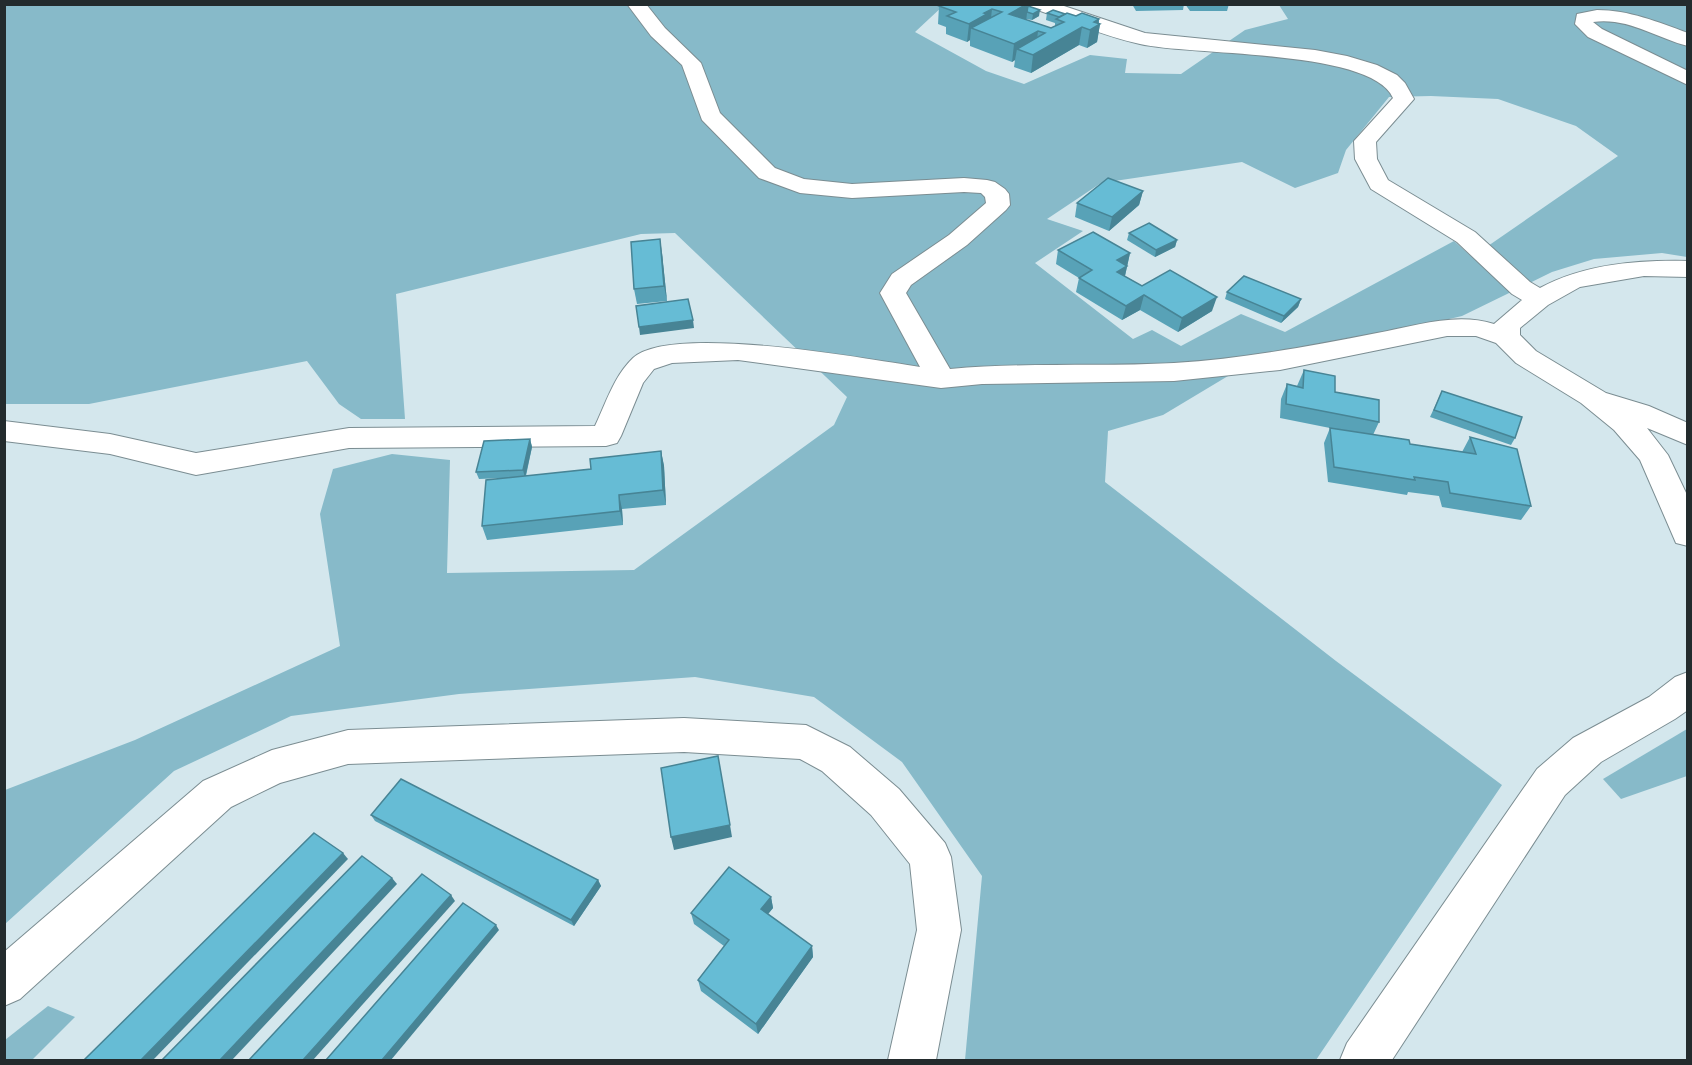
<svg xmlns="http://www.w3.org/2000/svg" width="1692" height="1065" font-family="Raleway,sans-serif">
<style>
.green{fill:#87bac9;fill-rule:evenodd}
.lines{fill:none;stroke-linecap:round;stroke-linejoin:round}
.minor-casing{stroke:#7b8d92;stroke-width:2}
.minor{fill:#fff;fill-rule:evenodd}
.wall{fill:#58a2b7}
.shaded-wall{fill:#478495}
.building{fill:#66bcd5;stroke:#478495;stroke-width:1.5}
</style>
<rect width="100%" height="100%" fill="#d4e7ed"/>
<g class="green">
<path d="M5,5h939l-29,27 71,39 38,13 66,-29 37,4 -2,14 56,1 64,-44 43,-11 -9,-14h408v252l-25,-4 -68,6 -42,13 -90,44 -102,24 -97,15 -100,60 -55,16 -3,51 231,179 166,124 -186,275h-351l17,-184 -80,-114 -88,-65 -119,-20 -236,17 -168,22 -117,55 -169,153v-134l130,-50 205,-94 -20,-132 13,-45 59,-15 58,6 -3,113 187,-3 200,-145 13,-28 -172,-164 -34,1 -245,60 9,125h-44l-22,-15 -32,-43 -218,43h-84zM1431,96l67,3 78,27 42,30 -146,101 -18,-16 -169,91 -44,-18 -60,32 -29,-16 -19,9 -98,-76 48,-32 -36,-12 54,-36 141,-21 53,26 43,-15 8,-23 43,-53z"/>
<path d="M1687,729v47l-66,23 -18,-20z"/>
<path d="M48,1006l27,11 -43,43h-27v-20z"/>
</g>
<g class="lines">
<g class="minor-casing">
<g id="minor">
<path d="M627,4h19l19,24 36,35 19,50 55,55 29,11 48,5 112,-6 23,2 8,2 10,7 4,5 1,11 -4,5 -39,35 -56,40 -5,8 44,76c74,-7 149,-2 224,-6 68,-4 136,-17 203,-30 38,-7 79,-21 117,-9l28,-24 -10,-6 -55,-52 -86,-53 -16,-30 -1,-18 39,-43c-21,-49 -202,-42 -253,-54 -37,-8 -73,-24 -108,-36l-3,-4h29l87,29 170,17 32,6 30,9 20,10 8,8 9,16 -38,43 1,17 11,21 87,52 55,50 10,6c44,-24 97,-28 148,-27v16l-44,-1 -64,11 -32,18 -28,23v7l16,16 70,42 43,13 39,17v22l-41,-17 21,27 20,42v49l-12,-3 -36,-83 -26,-30 -33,-27 -65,-40 -20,-20 -20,-7h-29l-167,34 -106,11 -192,3 -41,4 -203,-28 -66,3 -18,6 -11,14 -22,53 -4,7 -11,3 -257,2 -153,27 -86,-21 -106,-13v-20l106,13 86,19 153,-25 246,-2c11,-23 19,-50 38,-68 38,-35 233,1 287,9l-40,-74 12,-19 57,-39 37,-32 -1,-6 -4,-4 -17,-1 -112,6 -52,-5 -41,-15 -57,-58 -20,-55 -31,-29z"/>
<path d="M1597,10c32,0 61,12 91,23v13c-32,-8 -60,-29 -95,-24l9,7 86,42v14l-100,-48 -13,-13 2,-10z"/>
<path d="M1688,672v38l-13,9 -74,43 -36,33 -173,265h-52l7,-17 190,-274 36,-31 76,-41 26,-20z"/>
<path d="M684,718l122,7 44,22 49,42 46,54 6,14 10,73 -25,130h-48l29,-130 -7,-66 -39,-49 -49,-44 -22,-12 -116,-7 -336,12 -68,19 -49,24 -211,192 -16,7v-54l199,-171 69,-31 76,-20z"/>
</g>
</g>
<use href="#minor" class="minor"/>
</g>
<g class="wall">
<path d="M1028,4v2l11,10 -7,4 -6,-1v1l25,8 4,-2v-3l-9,-3 1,-7 52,6v4l1,1 -3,18 -10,6 -8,-3 -48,28 -17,-6 1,-7 -3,2 -42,-16v-6l-3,2 -21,-8v-7l-8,-3 1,-18z"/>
<path d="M1132,4h52l-1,6 -47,1z"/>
<path d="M1185,4h44l-2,7h-37z"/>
<path d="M1143,191l-4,14 -30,26 -34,-14 2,-14z"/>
<path d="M1129,233l48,7 -2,7 -20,10 -28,-17z"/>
<path d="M1058,250l72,3 -5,23 17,10 70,25 -34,21 -38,-22 -18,10 -46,-28 3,-14 -23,-14z"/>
<path d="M662,253l5,48 -30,3 -3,-15z"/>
<path d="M1227,292l74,7 -3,8 -17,16 -56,-24z"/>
<path d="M1304,370l75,52 -6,13 37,9 52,8 8,-15 61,69 -10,14 -79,-13 -3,-11 -31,-4 -1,3 -79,-13 -4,-39 6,-15 5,1 -55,-11 1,-19 6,-15 10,2z"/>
<path d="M1442,391l73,47 -4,7 -81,-28z"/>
<path d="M530,439l2,8 -6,29 65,-7 70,-18 3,15 2,39 -44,4 1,16 -136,15 -5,-14 23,-48 -26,1 -3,-7z"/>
<path d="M371,815l227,65 3,6 -27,40 -199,-105z"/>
<path d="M771,897l2,11 -5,6 44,32 1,11 -55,77 -57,-43 -3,-11 26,-34 -30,-22 -3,-11z"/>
</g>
<g class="shaded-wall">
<path d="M1028,4l-2,18 -17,-8z"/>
<path d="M992,9l-2,18 -19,1 -1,12 -3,2 2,-18 15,-11z"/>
<path d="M1040,10l-1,6 -7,4 1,-6z"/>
<path d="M1099,19l-1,6 2,-1 -3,18 -10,6 3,-18 4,-8z"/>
<path d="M1082,27l-3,18 -48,28 2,-18z"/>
<path d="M1038,31l-2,18h-19l-2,11 -3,2 2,-18z"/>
<path d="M1143,191l-4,14 -30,26 3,-14z"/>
<path d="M660,239l2,14 5,48 -3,-15z"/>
<path d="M1177,240l-2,7 -20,10 1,-7z"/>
<path d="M1130,253l-6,27 -10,6 3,-26z"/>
<path d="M1144,295l-4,15 -18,10 4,-14z"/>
<path d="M1217,297l-5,14 -34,21 4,-14z"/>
<path d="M1301,299l-3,8 -17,16 3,-7z"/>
<path d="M693,320l1,8 -54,7 -1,-8z"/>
<path d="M530,439l2,8 -7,31 -2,-8z"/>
<path d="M661,451l3,15 2,39 -3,-15z"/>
<path d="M619,495l3,14 1,16 -3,-14z"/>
<path d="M730,825l2,12 -58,13 -3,-13z"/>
<path d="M343,853l5,6 -195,201h-12z"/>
<path d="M392,878l5,6 -165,176h-12z"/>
<path d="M598,880l3,6 -27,40 -3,-6z"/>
<path d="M451,895l4,6 -142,159h-10z"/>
<path d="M771,897l2,11 -10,12 -2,-11z"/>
<path d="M496,925l3,5 -108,130h-9z"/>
<path d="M812,946l1,11 -55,77 -2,-10z"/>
</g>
<g class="building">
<path d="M942,4h85l-18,10 42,14 13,-6 -8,-3 11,-6 9,3 6,-3 17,6 -5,3 6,2 -10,6 -8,-3 -49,28 -16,-6 28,-16 -7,-2 -24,13 -43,-16 31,-16 -10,-3 -8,4 3,1 -18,10 -22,-8 9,-4 -17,-6z"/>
<path d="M1028,6l12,4 -7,4 -6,-2z"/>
<path d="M1053,10l12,4 -6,3 -12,-4z"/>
<path d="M1108,178l35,13 -31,26 -35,-14z"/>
<path d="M1149,223l28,17 -21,10 -27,-17z"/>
<path d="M1093,232l37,21 -13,7 10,6 -10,6 25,14 28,-16 47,27 -35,21 -38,-23 -18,11 -47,-28 13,-8 -34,-20z"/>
<path d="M660,239l4,47 -30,3 -3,-47z"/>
<path d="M1244,276l57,23 -17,17 -57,-24z"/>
<path d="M688,299l5,21 -54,7 -3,-21z"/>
<path d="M1304,370l31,6v16l44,8v22l-93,-18 1,-20 16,4z"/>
<path d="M1442,391l80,26 -7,21 -81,-28z"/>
<path d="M1330,428l79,12 1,4 66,10 -6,-17 47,12 14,57 -81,-13 -2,-11 -34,-5 1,3 -81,-13z"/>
<path d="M530,439l-7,31 -47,2 8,-31z"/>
<path d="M661,451l2,39 -44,5 1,16 -138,15 4,-46 105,-11 -1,-10z"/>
<path d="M718,756l12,69 -59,12 -10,-69z"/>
<path d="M401,779l197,101 -27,40 -200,-105z"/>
<path d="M314,833l29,20 -202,207h-57z"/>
<path d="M362,856l30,22 -172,182h-58z"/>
<path d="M729,867l42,30 -10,12 51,37 -56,78 -58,-44 31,-40 -38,-27z"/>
<path d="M422,874l29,21 -148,165h-54z"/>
<path d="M463,903l33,22 -114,135h-56z"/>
</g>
<rect width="1692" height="1065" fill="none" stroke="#232b2d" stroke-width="12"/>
</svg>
